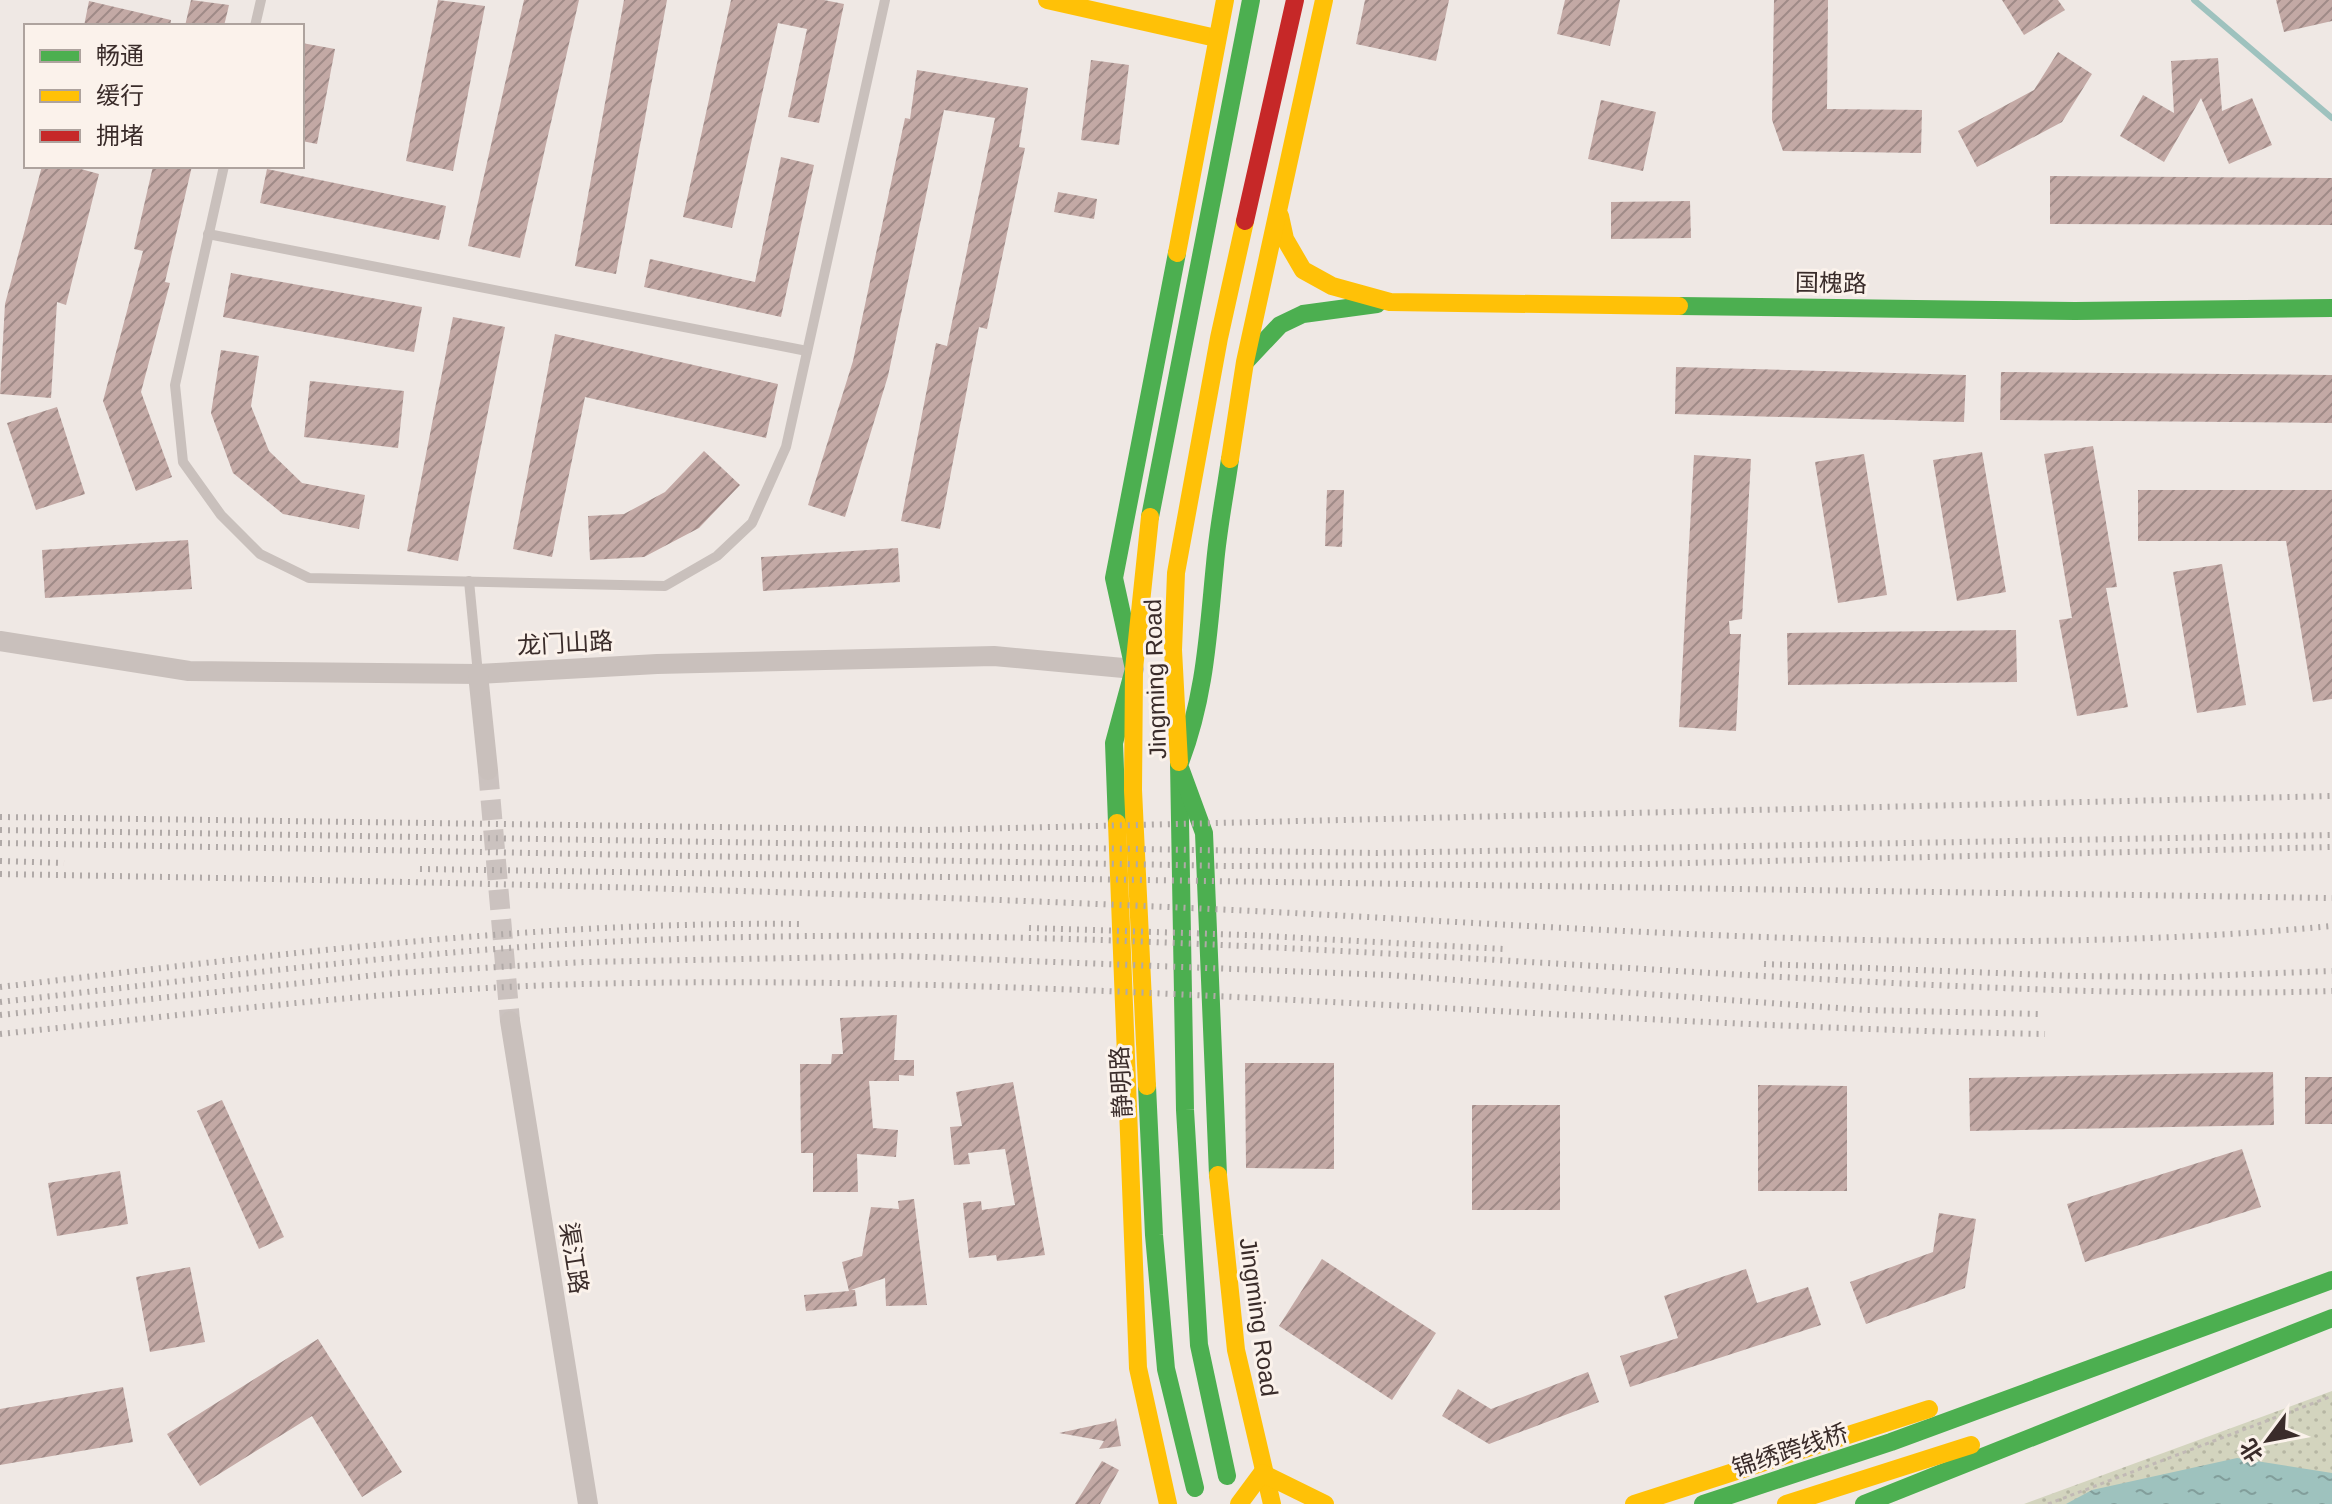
<svg xmlns="http://www.w3.org/2000/svg" width="2332" height="1504" font-family="Helvetica,'Noto Sans SC',sans-serif">
<style>
.park{fill:url(#park-dots)}
.water{fill:url(#water-ripples)}
.lines{fill:none;stroke-linecap:round;stroke-linejoin:round}
.stream{stroke:#9ec2be;stroke-width:6}
.building{fill:url(#building-hatch)}
.street-tunnel{stroke:#cbc2bf;stroke-width:20;stroke-dasharray:20 10;stroke-linecap:butt}
.path{stroke:#c1b9b5;stroke-width:3;stroke-dasharray:4 4;stroke-linecap:butt}
.lane{stroke:#c9c0bc;stroke-width:10}
.street{stroke:#c9c0bc;stroke-width:20}
.fast{stroke:#4caf50;stroke-width:18}
.slow{stroke:#ffc107;stroke-width:18}
.jam{stroke:#c62828;stroke-width:18}
.rail{stroke:#b0a9a7;stroke-width:6;stroke-dasharray:2 6;stroke-linecap:butt}
.labels{text-anchor:middle;dominant-baseline:central;stroke-width:6;stroke-linejoin:round;paint-order:stroke}
.street-label{font-size:24px;fill:#3a2c2a;stroke:#fbf2eb}
</style>
<defs>
<pattern id="park-dots" width="8" height="8" patternUnits="userSpaceOnUse" patternTransform="scale(2)"><rect width="8" height="8" fill="#d3d4be"/><path d="M2 2h.1M6 6h.1" fill="none" stroke="#b6b6a3" stroke-width="1.8" stroke-linecap="round"/></pattern>
<pattern id="water-ripples" width="26" height="14" patternUnits="userSpaceOnUse" patternTransform="scale(2)"><rect width="26" height="14" fill="#9ec2be"/><path d="M2 4q2-2 4 0t4 0M15 11q2-2 4 0t4 0" fill="none" stroke="#829e9b"/></pattern>
<pattern id="building-hatch" width="6" height="6" patternUnits="userSpaceOnUse" patternTransform="scale(2)"><rect width="6" height="6" fill="#c3a9a5"/><path d="M-1 1l2-2M0 6l6-6M5 7l2-2" fill="none" stroke="#9f8a87"/></pattern>
</defs>
<rect width="100%" height="100%" fill="#efe8e4"/>
<path class="park" d="M2332,1391v113h-308z"/>
<path class="water" d="M2237,1458l95,15v31h-266l26,-14z"/>
<g class="lines">
<path class="stream" d="M2194,0l138,118"/>
</g>
<g class="building">
<path d="M191,0l38,5 -5,21h-39z"/>
<path d="M438,0l47,6 -32,165 -47,-10z"/>
<path d="M524,0h55l-59,258 -52,-12z"/>
<path d="M624,0h43l-51,274 -41,-8z"/>
<path d="M731,0h93l20,4 -25,119 -31,-6 19,-88 -29,-6 -46,205 -49,-11z"/>
<path d="M1365,0h84l-13,61 -80,-17z"/>
<path d="M1565,0h55l-10,46 -53,-12z"/>
<path d="M1774,0h54l-1,109 95,1 -1,43 -138,-2 -11,-31z"/>
<path d="M2002,0h56l7,10 -41,25z"/>
<path d="M2276,0h56v21l-48,11z"/>
<path d="M89,1l82,19 -1,6h-86z"/>
<path d="M302,43l33,6 -18,95 -15,-3z"/>
<path d="M2058,52l34,22 -30,48 -85,45 -19,-36 76,-41z"/>
<path d="M2218,58l4,53 30,-13 20,47 -43,19 -28,-66 -37,64 -44,-26 23,-41 31,18 -3,-52z"/>
<path d="M1091,60l38,5 -10,80 -38,-5z"/>
<path d="M917,70l111,18 -9,59 6,1 -38,181 -8,-2 -39,202 -39,-8 35,-178 11,3 48,-228 -51,-8 -56,266 -43,141 -37,-12 45,-144 52,-243 5,1z"/>
<path d="M1601,100l55,12 -13,59 -55,-12z"/>
<path d="M781,157l33,8 -33,152 -137,-30 6,-28 105,23z"/>
<path d="M42,166h28l29,8 -33,131 -9,-3 -6,96 -51,-4 5,-90z"/>
<path d="M153,166h39l-27,116 5,1 -29,109 31,85 -36,14 -33,-90 40,-150 -9,-2z"/>
<path d="M267,169l179,37 -7,34 -179,-37z"/>
<path d="M2050,176l282,2v47l-282,-1z"/>
<path d="M1058,192l39,7 -3,20 -40,-7z"/>
<path d="M1690,201l1,37 -80,1v-37z"/>
<path d="M231,273l191,34 -8,45 -191,-35z"/>
<path d="M453,317l52,10 -47,234 -51,-10z"/>
<path d="M555,334l223,50 -12,54 -181,-41 -33,160 -39,-8z"/>
<path d="M221,350l38,6 -8,50 18,45 33,32 63,12 -6,34 -76,-15 -50,-41 -22,-60z"/>
<path d="M1676,367l290,8 -2,47 -289,-8z"/>
<path d="M2001,372l331,3v48l-332,-3z"/>
<path d="M310,381l94,10 -6,57 -94,-11z"/>
<path d="M57,407l28,87 -49,16 -29,-87z"/>
<path d="M2093,446l24,141 -11,1 22,119 -51,9 -18,-96 13,-2 -28,-164z"/>
<path d="M704,451l36,34 -41,43 -55,29 -54,3 -2,-44 36,-2 41,-22z"/>
<path d="M1982,452l24,140 -49,9 -24,-141z"/>
<path d="M1864,454l23,141 -49,8 -23,-141z"/>
<path d="M1694,455l57,4 -9,160 -13,2 1,13h11l-5,97 -57,-4z"/>
<path d="M1327,490h17l-2,57 -17,-1z"/>
<path d="M2138,490h194v209l-19,3 -27,-161h-148z"/>
<path d="M188,540l4,49 -147,9 -3,-48z"/>
<path d="M898,548l2,34 -137,9 -2,-34z"/>
<path d="M2222,564l24,141 -49,8 -24,-141z"/>
<path d="M2016,630l1,52 -229,3 -1,-52z"/>
<path d="M897,1015l-3,45h20v16l-15,-1v6h-30l4,47 25,2 -2,27 -39,-3 1,38h-45v-39h-12l-1,-89h31l1,-10h11l-3,-36z"/>
<path d="M1245,1063h89v106l-88,-1z"/>
<path d="M2273,1072l1,53 -304,6 -1,-53z"/>
<rect x="2305" y="1077" width="27" height="47"/>
<path d="M1013,1082l32,173 -48,6 -1,-6 -27,3 -6,-55 18,-2 1,9 33,-5 -10,-56 -37,4 2,11 -16,1 -4,-38 12,-1 -6,-34z"/>
<path d="M1758,1085l89,1v105h-89z"/>
<path d="M222,1100l62,137 -25,12 -62,-138z"/>
<rect x="1472" y="1105" width="88" height="105"/>
<path d="M2242,1149l19,58 -176,55 -18,-58z"/>
<path d="M120,1171l8,53 -71,12 -9,-53z"/>
<path d="M914,1199l13,106 -41,1 -1,-28 -34,12h4l2,16 -51,5 -2,-16 45,-4 -7,-29 20,-6 9,-49 28,2 -1,-8z"/>
<path d="M1939,1213l37,6 -11,69 -99,36 -16,-42 83,-30z"/>
<path d="M1322,1259l114,74 -44,67 -113,-74z"/>
<path d="M190,1267l15,75 -55,10 -14,-75z"/>
<path d="M1746,1269l11,34 51,-16 13,38 -191,62 -10,-31 58,-18 -14,-42z"/>
<path d="M318,1339l84,133 -40,25 -50,-81 -112,70 -33,-52z"/>
<path d="M1588,1372l11,30 -110,42 -47,-28 16,-27 33,20z"/>
<path d="M123,1387l10,55 -133,23v-56z"/>
<path d="M1116,1418l5,28 -22,3 5,-8 -45,-8 55,-12z"/>
<path d="M1102,1461l17,9 -19,34h-25z"/>
</g>
<g class="lines">
<path class="street-tunnel" d="M488,770l22,251"/>
<path class="path" d="M2048,1504l284,-108"/>
<g class="lane">
<path d="M255,26l6,-26"/>
<path d="M224,166l-49,219 8,77 38,53 39,39 49,24 356,8 52,-30 35,-33 34,-76 99,-447"/>
<path d="M208,234l599,117"/>
<path d="M469,581l9,93"/>
</g>
<g class="street">
<path d="M0,641l189,30 289,3 179,-10 337,-8 140,13"/>
<path d="M478,674l10,96"/>
<path d="M510,1021l78,483"/>
</g>
<g class="fast">
<path d="M1679,306l396,5 257,-3"/>
<path d="M1246,361l34,-36 23,-11 74,-10"/>
<path d="M1150,517l101,-517"/>
<path d="M1179,762l6,348 14,235 28,131"/>
<path d="M1117,823l-3,-80 20,-74 -20,-91 63,-325"/>
<path d="M1147,1086l7,149 12,134 29,119"/>
<path d="M1218,1175l-14,-342 -25,-68c26,-66 29,-131 36,-201 3,-35 10,-70 15,-105"/>
<path d="M1703,1504l188,-62 441,-162"/>
<path d="M1864,1504l468,-186"/>
</g>
<g class="slow">
<path d="M1047,0l169,38"/>
<path d="M1280,216l5,23 18,31 29,16 58,16 289,4"/>
<path d="M1177,253l48,-253"/>
<path d="M1230,459l15,-97 79,-362"/>
<path d="M1179,762l-6,-112 3,-77 43,-235 26,-117"/>
<path d="M1117,823l21,545 30,136"/>
<path d="M1147,1086l-14,-296 1,-121 16,-152"/>
<path d="M1218,1175l18,175 36,154"/>
<path d="M1239,1504l23,-31 63,31"/>
<path d="M1634,1504l295,-95"/>
<path d="M1786,1504l185,-59"/>
</g>
<path class="jam" d="M1245,221l50,-221"/>
<g class="rail">
<path d="M0,817l929,13 1403,-34"/>
<path d="M0,830l1377,23 955,-18"/>
<path d="M0,843l1229,23 418,-2 685,-17"/>
<path d="M0,861l64,2"/>
<path d="M420,869l1912,29"/>
<path d="M0,874c418,7 836,17 1254,37 359,18 719,49 1078,15"/>
<path d="M1029,928l219,7 256,14"/>
<path d="M1764,964l310,12 100,1 158,-6"/>
<path d="M0,987c266,-31 532,-66 801,-63"/>
<path d="M0,1002c194,-22 389,-48 584,-59 113,-6 227,-8 340,-7 286,3 572,25 857,41 183,10 367,20 551,14"/>
<path d="M0,1015l395,-42 190,-11 315,-6 488,19 477,35 176,4"/>
<path d="M0,1034c194,-20 389,-45 585,-50 487,-12 973,41 1460,50"/>
</g>
</g>
<g class="labels">
<g class="street-label">
<text transform="translate(1831 283) rotate(1)">国槐路</text>
<text transform="translate(565 643) rotate(-3)">龙门山路</text>
<text transform="translate(1155 679) rotate(-92)">Jingming Road</text>
<text transform="translate(1121 1082) rotate(-93)">静明路</text>
<text transform="translate(574 1258) rotate(81)">渠江路</text>
<text transform="translate(1259 1317) rotate(82)">Jingming Road</text>
<text transform="translate(1790 1450) rotate(-18)">锦绣跨线桥</text>
</g>
</g>
<rect x="24" y="24" width="280" height="144" fill="#fbf2eb" stroke="#aea39e" stroke-width="2"/>
<rect x="40" y="50" width="40" height="12" fill="#4caf50" stroke="#aea39e" stroke-width="2"/>
<text x="96" y="64" font-size="24" fill="#3a2c2a">畅通</text>
<rect x="40" y="90" width="40" height="12" fill="#ffc107" stroke="#aea39e" stroke-width="2"/>
<text x="96" y="104" font-size="24" fill="#3a2c2a">缓行</text>
<rect x="40" y="130" width="40" height="12" fill="#c62828" stroke="#aea39e" stroke-width="2"/>
<text x="96" y="144" font-size="24" fill="#3a2c2a">拥堵</text>
<g transform="translate(2268 1440) rotate(238)" stroke="#fbf2eb" stroke-width="6" paint-order="stroke">
<path d="M0-6L14 30L0 20L-14 30Z" fill="#3a2c2a"/>
<text y="-12" font-size="22" font-weight="bold" text-anchor="middle" fill="#3a2c2a">北</text>
</g>
</svg>
